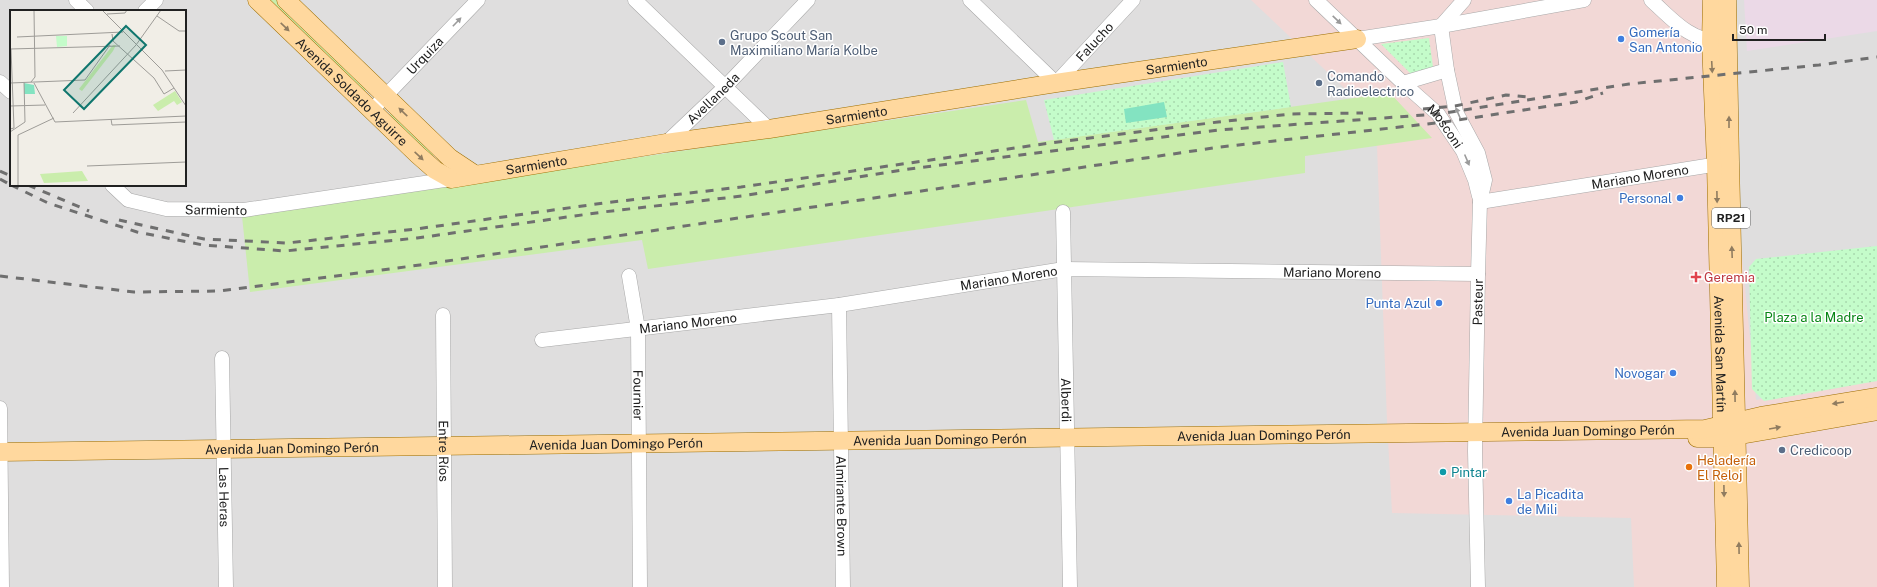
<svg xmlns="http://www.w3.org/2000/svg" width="1877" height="587" font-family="'Public Sans',sans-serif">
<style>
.residential{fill:#dfdede;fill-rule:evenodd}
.commercial{fill:#f2d8d6}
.railway{fill:#ebd9e7}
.grass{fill:#caedac}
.park{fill:url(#park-dots)}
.pitch{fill:#83e3c1}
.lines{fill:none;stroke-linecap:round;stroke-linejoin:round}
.minor-casing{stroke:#a8a8a8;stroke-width:15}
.major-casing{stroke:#9d6e00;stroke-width:19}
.minor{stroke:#fff;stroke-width:14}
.major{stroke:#ffd89e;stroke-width:18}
.rail{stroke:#6f6f6f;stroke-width:3;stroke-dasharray:8 8;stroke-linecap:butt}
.oneway{fill:#9b9b9b}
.oneway2{fill:#907c60}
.shop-dot{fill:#3f7fe0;stroke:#fff;stroke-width:1.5}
.service-dot{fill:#5c6f8a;stroke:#fff;stroke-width:1.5}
.health-dot{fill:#e0444e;stroke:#fff;stroke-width:1.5}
.food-dot{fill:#e8710a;stroke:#fff;stroke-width:1.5}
.culture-dot{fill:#0f9aa8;stroke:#fff;stroke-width:1.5}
.labels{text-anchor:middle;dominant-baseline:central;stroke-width:3;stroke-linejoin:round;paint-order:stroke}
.shield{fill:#fff;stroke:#646464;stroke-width:1}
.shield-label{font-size:12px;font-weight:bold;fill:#212121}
.shop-label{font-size:13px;fill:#366cbe;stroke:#fff;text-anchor:end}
.service-label{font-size:13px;fill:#4e5e75;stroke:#fff;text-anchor:start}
.street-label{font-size:13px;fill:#212121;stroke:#fff}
.health-label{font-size:13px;fill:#be3a42;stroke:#fff;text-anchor:start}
.park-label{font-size:13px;fill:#088616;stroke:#fff}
.food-label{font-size:13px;fill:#c56008;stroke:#fff;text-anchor:start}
.culture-label{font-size:13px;fill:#0d838f;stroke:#fff;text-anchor:start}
.inset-road{fill:none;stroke:#9e9c98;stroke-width:1}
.view{fill:#0f766e;fill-opacity:0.15;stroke:#0f766e;stroke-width:2}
.inset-edge{fill:none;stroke:#212121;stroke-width:2}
</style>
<defs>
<pattern id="park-dots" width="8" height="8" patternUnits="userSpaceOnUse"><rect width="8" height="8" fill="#c4fcca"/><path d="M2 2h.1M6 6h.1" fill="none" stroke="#a8d8ad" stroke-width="1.8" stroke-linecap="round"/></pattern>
</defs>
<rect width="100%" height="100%" fill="#f1eee7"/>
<path class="residential" d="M0,0h1877v587h-1877zM11,11h174v174h-174z"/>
<path class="commercial" d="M1251,0h466l39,400 121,-19v206h-243l-3,-69 -239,-5 -5,-92 -11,-303z"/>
<path class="railway" d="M1744,0h133v31l-130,20z"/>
<g class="grass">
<path d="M265,0h13l89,89 -3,3z"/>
<path d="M1390,93l42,45 -127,18v17l-657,96 -6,-29 -392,52 -8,-76 784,-116 12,42z"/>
<path d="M392,113l43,41 -4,3 -42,-41z"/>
</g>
<g class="park">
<path d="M1429,38l4,29 -22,7 -30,-30z"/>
<path d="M1283,62l8,45 -237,33 -10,-40z"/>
<path d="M1877,246v135l-113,20 -12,-12 -3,-122 7,-8z"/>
</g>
<path class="pitch" d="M1164,102l3,15 -41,6 -2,-14z"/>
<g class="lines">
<g class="minor-casing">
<g id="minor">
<path d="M76,0l11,11"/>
<path d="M635,0l134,129"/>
<path id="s1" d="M970,0l86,83 77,-83"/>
<path id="s2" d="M1316,0l87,83 35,31 25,37 12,29 4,16"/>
<path d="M1464,0l-23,26 6,44 9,42 22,41 7,27 -5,22 -2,72 -3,177 3,136"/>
<path d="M1651,0c22,20 39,41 70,42"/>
<path d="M145,11l11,-11"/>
<path d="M1357,39l84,-13 143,-26"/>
<path d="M0,82l11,10"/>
<path d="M1403,83l44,-13"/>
<path id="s3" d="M372,110l106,-110"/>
<path id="s4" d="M666,143l60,-57 82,-86"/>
<path id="s5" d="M112,185l16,15 38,9 78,1 207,-31"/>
<path id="s6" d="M1480,202l245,-39"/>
<path id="s7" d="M1063,212l7,375"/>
<path id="s8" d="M629,276l9,53 2,258"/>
<path id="s9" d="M839,305l4,282"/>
<path id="s10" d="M443,315l2,272"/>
<path id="s11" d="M542,340l297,-35 225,-36 414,5"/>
<path id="s12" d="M222,358l4,229"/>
<path d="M0,408l2,179"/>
</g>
</g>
<g class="major-casing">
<g id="major">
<path id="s13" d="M257,0l161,155 17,15 16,9 215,-36 103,-14 287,-46 301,-44"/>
<path d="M286,0l164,158 24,16"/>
<path id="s14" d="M1712,0l-1,42 5,122 10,423"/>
<path d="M1727,0l3,162 10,425"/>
<path d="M1697,438h26l154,-27"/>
<path id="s15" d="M0,452l1705,-23 56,-13 116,-19"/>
</g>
</g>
<use href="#minor" class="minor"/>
<use href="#major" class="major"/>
<g class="rail">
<path d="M1423,109l32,-3 51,-11 21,2"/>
<path d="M0,171l11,5"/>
<path d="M0,179l11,6"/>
<path d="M11,185l37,18 89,29 66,13 82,6 132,-13 186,-26 139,-16 160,-26 317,-40 219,-16 191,-30 190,-19 58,-8"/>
<path d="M28,185l61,26"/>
<path d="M119,220l85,19 83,4 129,-14 188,-26 137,-16 309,-44 168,-21 73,-8 72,-1"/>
<path d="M0,276l134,16 86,-1 200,-26 800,-118 225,-25 131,-20 27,-9"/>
</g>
</g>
<defs><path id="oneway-solid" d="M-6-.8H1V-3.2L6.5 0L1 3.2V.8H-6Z"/></defs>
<g class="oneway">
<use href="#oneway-solid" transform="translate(1337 20) rotate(44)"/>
<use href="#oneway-solid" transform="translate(457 22) rotate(-46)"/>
<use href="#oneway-solid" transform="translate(1458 113) rotate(-113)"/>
<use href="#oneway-solid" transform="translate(1467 160) rotate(67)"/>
</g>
<g class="oneway2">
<use href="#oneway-solid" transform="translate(285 27) rotate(44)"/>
<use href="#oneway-solid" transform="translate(1712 67) rotate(87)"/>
<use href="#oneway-solid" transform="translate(403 112) rotate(-136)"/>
<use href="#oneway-solid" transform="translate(1729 122) rotate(-90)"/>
<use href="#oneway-solid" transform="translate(419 156) rotate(43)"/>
<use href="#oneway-solid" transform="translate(1717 197) rotate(89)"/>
<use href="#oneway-solid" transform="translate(1732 252) rotate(-92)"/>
<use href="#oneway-solid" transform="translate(1735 396) rotate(-91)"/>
<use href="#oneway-solid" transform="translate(1838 403) rotate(171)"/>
<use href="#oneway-solid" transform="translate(1775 428) rotate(-10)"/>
<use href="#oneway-solid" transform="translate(1724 491) rotate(89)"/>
<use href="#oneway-solid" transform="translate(1739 548) rotate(-91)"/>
</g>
<g class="shop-dot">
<circle cx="1621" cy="39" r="4"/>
<circle cx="1680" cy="198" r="4"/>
<circle cx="1439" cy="303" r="4"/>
<circle cx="1673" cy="373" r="4"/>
<circle cx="1509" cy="501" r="4"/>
</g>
<g class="service-dot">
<circle cx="722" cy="42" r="4"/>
<circle cx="1319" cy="83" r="4"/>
<circle cx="1782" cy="450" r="4"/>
</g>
<path class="health-dot" d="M1694 271h4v4h4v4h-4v4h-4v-4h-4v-4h4z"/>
<circle class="food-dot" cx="1689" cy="467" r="4"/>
<circle class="culture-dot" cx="1443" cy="472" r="4"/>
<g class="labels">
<rect class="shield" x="1712" y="208" width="38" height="20" rx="3"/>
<g class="shield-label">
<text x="1731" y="218">RP21</text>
</g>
<g class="shop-label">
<text x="1629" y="32" text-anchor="start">Gomería<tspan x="1629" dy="15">San Antonio</tspan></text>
<text x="1672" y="198">Personal</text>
<text x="1431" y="303">Punta Azul</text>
<text x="1665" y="373">Novogar</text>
<text x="1517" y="494" text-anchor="start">La Picadita<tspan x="1517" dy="15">de Mili</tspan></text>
</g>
<g class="service-label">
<text x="730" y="35">Grupo Scout San<tspan x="730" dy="15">Maximiliano María Kolbe</tspan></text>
<text x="1327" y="76">Comando<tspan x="1327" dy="15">Radioelectrico</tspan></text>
<text x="1790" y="450">Credicoop</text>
</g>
<g class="street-label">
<text stroke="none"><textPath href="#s1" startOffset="176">Falucho</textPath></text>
<text stroke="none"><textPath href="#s3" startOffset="76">Urquiza</textPath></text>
<text stroke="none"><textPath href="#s13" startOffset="999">Sarmiento</textPath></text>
<text stroke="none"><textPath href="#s13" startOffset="132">Avenida Soldado Aguirre</textPath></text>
<text stroke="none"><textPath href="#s4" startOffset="65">Avellaneda</textPath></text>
<text stroke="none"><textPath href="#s13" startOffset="675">Sarmiento</textPath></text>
<text stroke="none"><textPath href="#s2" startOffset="181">Mosconi</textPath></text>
<text stroke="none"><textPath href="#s13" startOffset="351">Sarmiento</textPath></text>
<text stroke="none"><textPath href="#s6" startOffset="162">Mariano Moreno</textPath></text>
<text stroke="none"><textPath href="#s5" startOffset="111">Sarmiento</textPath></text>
<text stroke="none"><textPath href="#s11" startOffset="795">Mariano Moreno</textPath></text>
<text stroke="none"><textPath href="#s11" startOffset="471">Mariano Moreno</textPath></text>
<text transform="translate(1478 302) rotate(-89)">Pasteur</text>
<text stroke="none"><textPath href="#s11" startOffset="147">Mariano Moreno</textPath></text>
<text stroke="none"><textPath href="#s14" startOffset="354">Avenida San Martín</textPath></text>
<text stroke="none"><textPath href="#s8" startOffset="120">Fournier</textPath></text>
<text stroke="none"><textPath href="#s7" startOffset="188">Alberdi</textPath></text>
<text stroke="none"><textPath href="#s15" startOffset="1588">Avenida Juan Domingo Perón</textPath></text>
<text stroke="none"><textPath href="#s15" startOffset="1264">Avenida Juan Domingo Perón</textPath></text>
<text stroke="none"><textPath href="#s15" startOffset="940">Avenida Juan Domingo Perón</textPath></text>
<text stroke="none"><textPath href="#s15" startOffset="616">Avenida Juan Domingo Perón</textPath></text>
<text stroke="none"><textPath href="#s15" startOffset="292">Avenida Juan Domingo Perón</textPath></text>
<text stroke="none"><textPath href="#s10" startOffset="136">Entre Ríos</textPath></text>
<text stroke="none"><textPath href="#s12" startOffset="139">Las Heras</textPath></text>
<text stroke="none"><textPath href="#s9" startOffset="201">Almirante Brown</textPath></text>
</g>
<g class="health-label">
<text x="1704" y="277">Geremia</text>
</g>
<g class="park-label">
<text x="1814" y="317">Plaza a la Madre</text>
</g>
<g class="food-label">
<text x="1697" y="460">Heladería<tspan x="1697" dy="15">El Reloj</tspan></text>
</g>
<g class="culture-label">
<text x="1451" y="472">Pintar</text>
</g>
</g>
<g transform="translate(10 10)">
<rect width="176" height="176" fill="#f1eee7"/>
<path d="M103,35h3l-3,6 -31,40 -3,-2zM165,81l7,11 -5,3 -3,-4 -16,10 -5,-6zM72,161l6,10 -44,2 -4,-9z" fill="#caedac"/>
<path d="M46,26h11v10l-10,1z" fill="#c4fcca"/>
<path d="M14,73l10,2 1,9h-11z" fill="#83e3c1"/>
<path class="inset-road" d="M92,0l60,60 24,36M97,4l18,-1 2,-3M147,6l22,15h7M102,24l1,7 41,37 10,16 10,-6M7,27l106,-5M0,39l110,-3M155,61l21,-1M21,72l4,-5 -1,-67M0,73l75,-3 25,-35M24,73l21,39 131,-6M0,96l35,-1M63,103l63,-68 25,-35M101,109l1,6 74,-3M0,119l4,-1 -3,-79M0,122l15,-10 -1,-40M77,156l99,-4M8,176v-51l36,-17"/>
<path class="view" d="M116,16l20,19 -62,64 -20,-19z"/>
<rect width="176" height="176" class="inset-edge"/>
</g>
<path d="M1733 34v6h92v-6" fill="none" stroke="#212121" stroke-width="2"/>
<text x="1739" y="34" font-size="12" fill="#212121" stroke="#ffffff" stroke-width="3" paint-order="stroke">50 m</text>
</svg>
